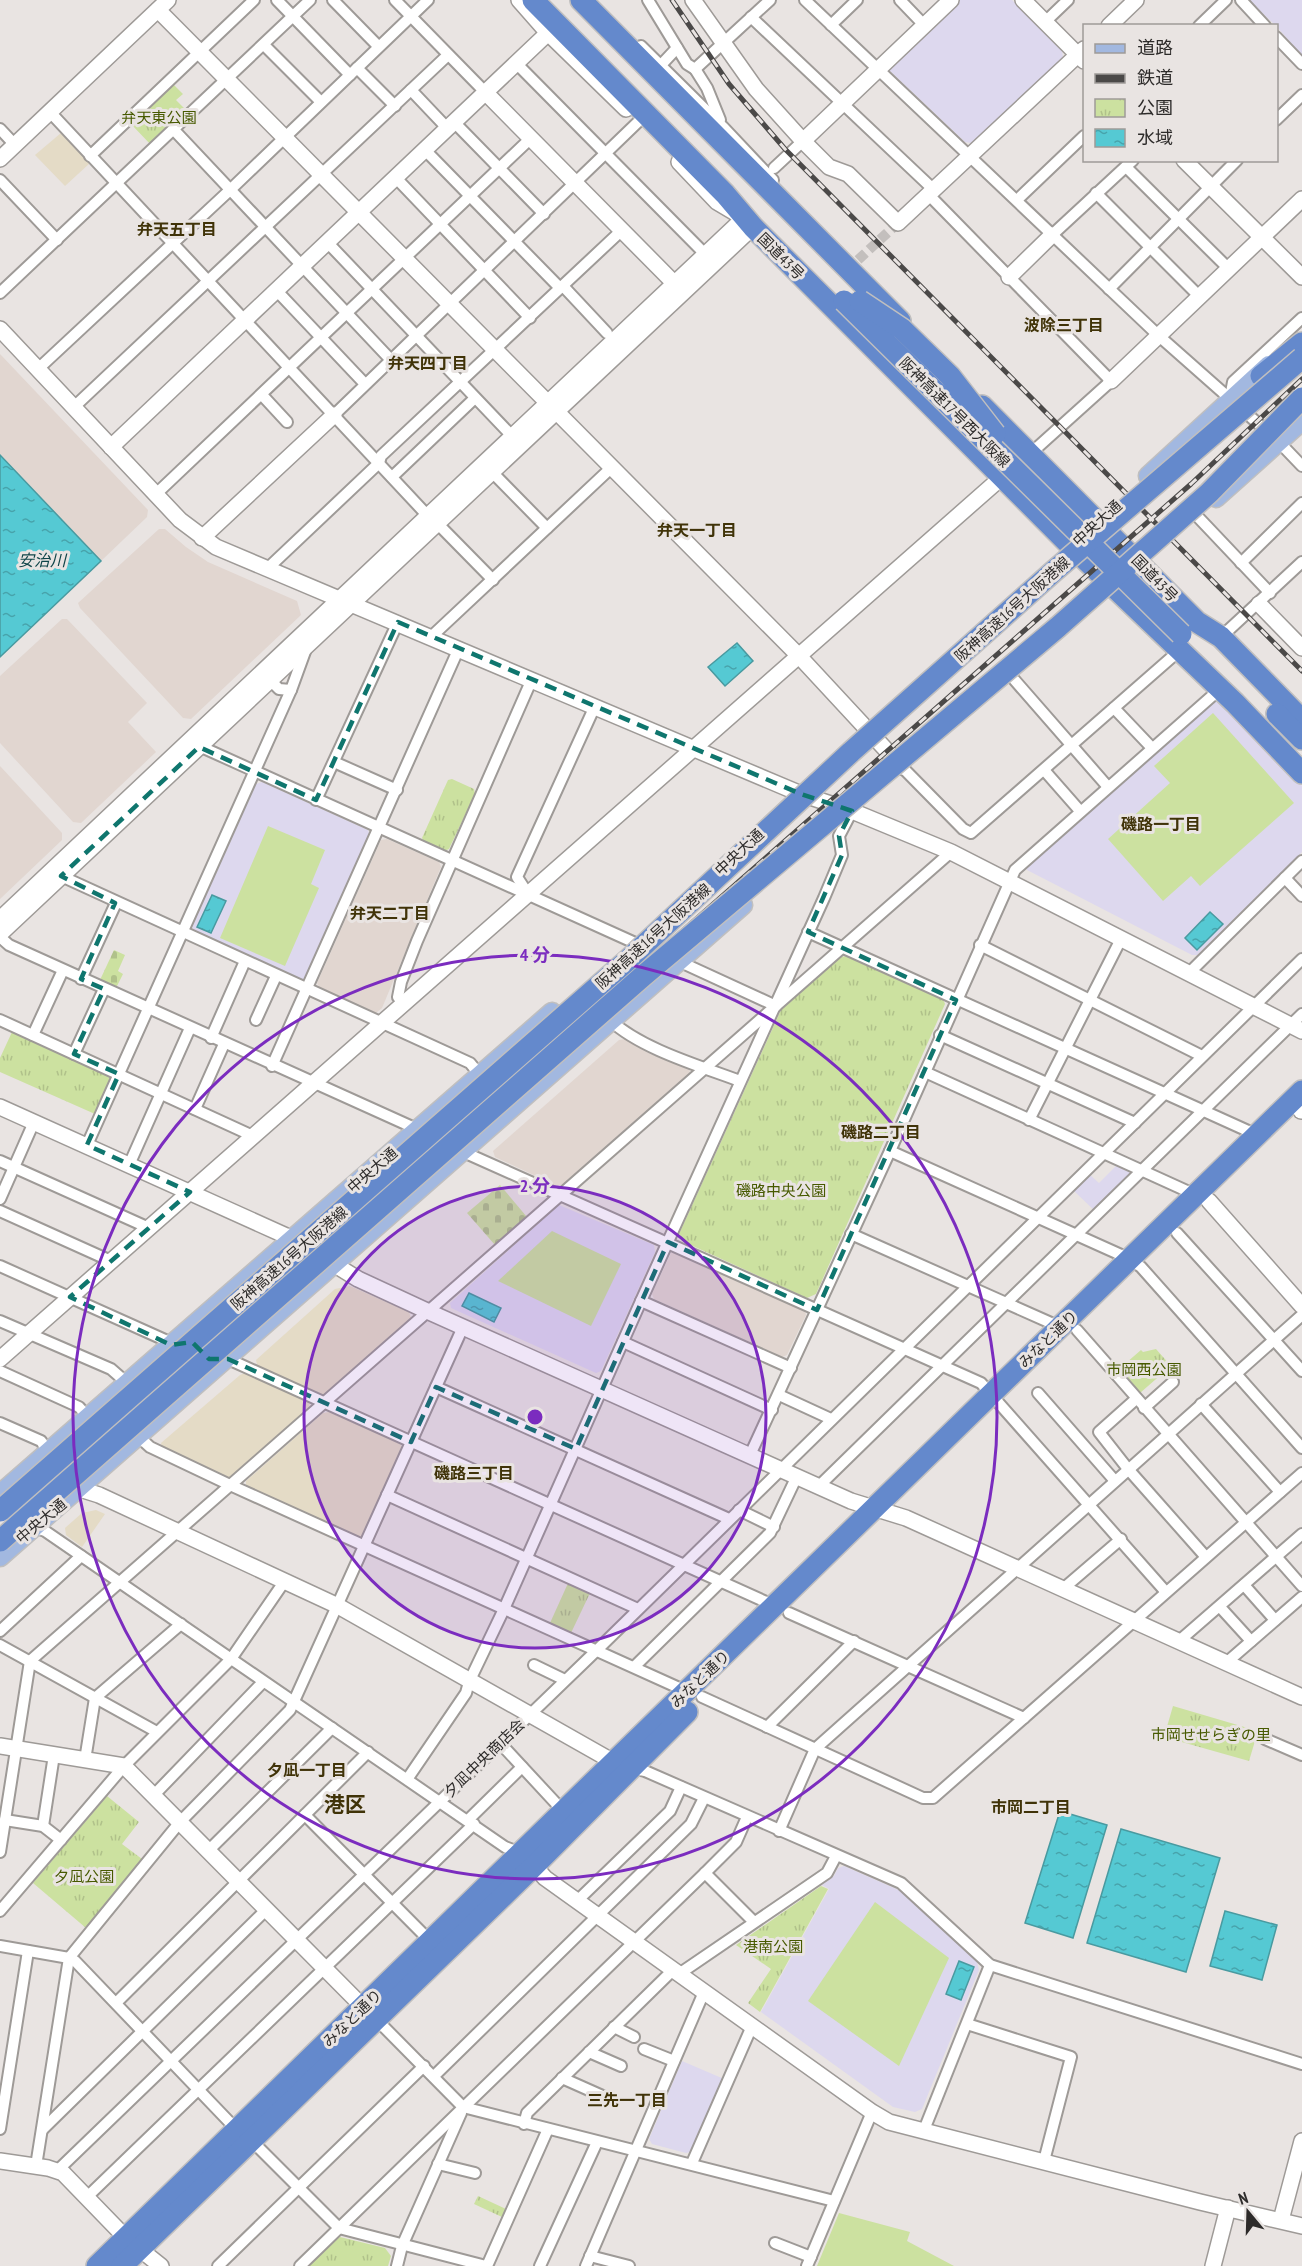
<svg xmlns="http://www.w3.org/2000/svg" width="1302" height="2266" font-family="'PT Sans Narrow','Noto Sans JP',sans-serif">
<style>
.commercial{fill:#e4dbc6}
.built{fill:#e1d6d0}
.education{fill:#ddd8ee}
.grass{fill:#cce1a0}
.cemetery{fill:url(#cemetery-stones)}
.park{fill:url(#park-tufts)}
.water{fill:url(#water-ripples);stroke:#499aa0;stroke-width:1.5}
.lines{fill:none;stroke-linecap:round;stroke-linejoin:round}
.street-tunnel{stroke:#c3bfbd;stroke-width:10;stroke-dasharray:10 5;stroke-linecap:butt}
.street-casing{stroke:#9e9a97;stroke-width:14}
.secondary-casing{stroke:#9e9a97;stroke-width:18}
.primary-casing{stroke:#c0bfbf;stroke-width:21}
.highway-casing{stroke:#c0bfbf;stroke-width:24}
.street{stroke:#fff;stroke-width:10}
.secondary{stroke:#fff;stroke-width:15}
.primary{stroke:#a2b8e0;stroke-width:18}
.highway{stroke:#6489cc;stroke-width:21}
.rail-casing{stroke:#4b4948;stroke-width:5}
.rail{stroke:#e9e4e2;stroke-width:3;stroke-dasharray:9;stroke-linecap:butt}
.highway-bridge-casing{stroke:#c0bfbf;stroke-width:24;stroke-linecap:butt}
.highway-bridge{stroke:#6489cc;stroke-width:21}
.marked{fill:none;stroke:#0f766e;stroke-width:4.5;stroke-dasharray:12 8;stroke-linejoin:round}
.ring{fill:none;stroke:#7b2cbf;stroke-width:3}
.labels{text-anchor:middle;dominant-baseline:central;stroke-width:6;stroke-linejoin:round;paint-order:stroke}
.park-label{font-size:15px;fill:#475a00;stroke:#e9e4e2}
.street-label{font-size:15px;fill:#2d2b2a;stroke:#e9e4e2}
.neighbourhood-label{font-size:16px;font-weight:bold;fill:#403308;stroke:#e9e4e2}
.water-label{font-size:16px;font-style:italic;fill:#0e4448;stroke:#e9e4e2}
.district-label{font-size:21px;font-weight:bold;fill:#403308;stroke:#e9e4e2}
.centre{fill:#7b2cbf;stroke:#e9e4e2;stroke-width:3}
.ring-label{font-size:18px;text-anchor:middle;font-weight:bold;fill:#7b2cbf;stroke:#e9e4e2;stroke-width:6;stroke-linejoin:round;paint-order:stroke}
</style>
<defs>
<pattern id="cemetery-stones" width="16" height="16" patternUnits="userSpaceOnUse" patternTransform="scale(1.5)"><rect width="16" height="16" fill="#cce1a0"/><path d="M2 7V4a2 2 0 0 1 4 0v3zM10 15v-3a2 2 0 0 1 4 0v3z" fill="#b0c18a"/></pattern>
<pattern id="park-tufts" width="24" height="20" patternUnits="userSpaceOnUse" patternTransform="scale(1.5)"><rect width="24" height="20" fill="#cce1a0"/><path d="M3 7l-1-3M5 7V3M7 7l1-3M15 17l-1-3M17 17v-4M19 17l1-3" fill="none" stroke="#b0c18a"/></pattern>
<pattern id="water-ripples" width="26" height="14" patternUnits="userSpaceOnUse" patternTransform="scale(1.5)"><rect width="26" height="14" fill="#55c9d3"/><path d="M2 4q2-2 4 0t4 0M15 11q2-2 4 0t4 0" fill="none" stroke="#47a3ab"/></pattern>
</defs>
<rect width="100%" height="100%" fill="#e9e4e2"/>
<g class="commercial">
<path d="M61,133l29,30 -25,23 -30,-31z"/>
<path d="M350,1286l59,26 2,6 -84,76 -5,1 -65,-30 -1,-5 79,-71z"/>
<path d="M245,1373l64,28 1,7 -77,69 -6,1 -65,-29 -1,-6 79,-68z"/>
<path d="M329,1412l71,31 2,5 -38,87 -5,2 -113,-50v-6l77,-68z"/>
<path d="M96,1510l9,4 -23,33 -16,-12 -1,-7 17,-15z"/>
</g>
<g class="built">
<path d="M0,354l148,156 -1,7 -46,44 -101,-106z"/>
<path d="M159,529h6l21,18 22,15 89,39 4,14 -110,104 -8,-1 -103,-110 -2,-5z"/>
<path d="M62,619h5l80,84 -19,19 28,30 -75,71 -8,-1 -73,-79v-67z"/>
<path d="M0,766l62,67v7l-62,59z"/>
<path d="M387,839l52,23 2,5 -59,141 -6,5 -57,-26 -2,-4 64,-143z"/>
<path d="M625,1039l64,28 1,6 -126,111 -7,2 -62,-29 -2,-6 126,-111z"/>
<path d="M676,1251l129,60 1,4 -19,40 -5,2 -128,-58 -2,-5 19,-41z"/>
</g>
<g class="education">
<path d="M960,0h52l50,50 1,8 -92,85 -6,-1 -75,-71v-6z"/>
<path d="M1249,0h53v55l-26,-29z"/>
<path d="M1213,701h4l85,85v66l-105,103h-5l-165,-85 -1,-5z"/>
<path d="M262,782l106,48 2,6 -64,142 -6,2 -106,-49 -2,-4 64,-143z"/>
<path d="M1116,1166l13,6 1,4 -35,35 -21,-20 16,-16 9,8z"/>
<path d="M559,1205l95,40 1,7 -54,119 -5,2 -145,-65 -1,-5z"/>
<path d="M844,1866l57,25 76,71 2,8 -57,139 -7,3 -22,-5 -132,-95 68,-123 -7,-4 12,-9 4,-8z"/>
<path d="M682,2061l42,18 -31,72 -7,2 -34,-9 -3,-5z"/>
</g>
<g class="grass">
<path d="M1213,713l81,90 -94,83 -9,-10 -28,25 -55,-62 62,-56 -16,-17z"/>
<path d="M268,826l57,24 -14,34 8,4 -34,78 -65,-28z"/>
<path d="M552,1231l69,33 -30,62 -93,-45z"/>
<path d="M875,1902l74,56 -50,108 -91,-65z"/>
<path d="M839,2213l71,19 -3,9 47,25h-137z"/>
</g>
<g class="cemetery">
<path d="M114,950l11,5 -7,16 5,3 -7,14 -16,-8z"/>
<path d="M500,1185l27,32 -32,28 -28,-32z"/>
</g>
<g class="park">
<path d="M172,83l11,11 -7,6 12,12 -36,34 -22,-23z"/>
<path d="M452,779l22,10 1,5 -26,55 -5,2 -20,-9 -2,-4 26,-58z"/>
<path d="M847,956l96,43 2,5 -129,290 -9,4 -125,-57 -3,-7 102,-224 59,-53z"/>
<path d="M12,1032l96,43 2,6 -15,33 -95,-42v-14z"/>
<path d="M1156,1349l15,17 -31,27 -21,-24 22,-19 2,2z"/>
<path d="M569,1581l22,10 -20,42 -21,-10z"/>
<path d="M1173,1706l85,25 -9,30 -85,-24z"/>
<path d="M107,1796l32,26 -17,22 20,15 -56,69 -53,-45z"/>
<path d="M821,1886l7,3 -68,123 -12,-9 23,-34 -35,-24z"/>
<path d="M478,2196l28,13 -4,8 -28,-13z"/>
<path d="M340,2237l45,11 6,8 -3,10h-81l28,-27z"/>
</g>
<g class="water">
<path d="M0,455l101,106 -101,96z"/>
<path d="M737,643l16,18 -28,25 -17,-19z"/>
<path d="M212,895l14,6 -15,32 -14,-6z"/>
<path d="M1210,912l13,12 -26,26 -12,-12z"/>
<path d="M469,1293l32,15 -7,14 -32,-16z"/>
<path d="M1060,1811l47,14 -34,113 -48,-15z"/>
<path d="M1121,1829l99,29 -34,114 -99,-29z"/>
<path d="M1225,1911l52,14 -15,55 -52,-14z"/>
<path d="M959,1961l15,6 -13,33 -15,-6z"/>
</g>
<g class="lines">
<path class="street-tunnel" d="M847,270l51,-47"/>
<g class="street-casing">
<g id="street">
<path d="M277,0l73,75"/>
<path d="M333,0l45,46"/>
<path d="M395,0l91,93"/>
<path d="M648,0l39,64 8,5 75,-69"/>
<path d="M805,0l354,336 120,106 23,24"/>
<path d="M900,0l24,25"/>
<path d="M1241,0l24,26"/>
<path d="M751,17l183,173"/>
<path d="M1045,22l23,-22"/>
<path d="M831,25l26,-25"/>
<path d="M1199,26l27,-26"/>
<path d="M1276,37l26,27"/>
<path d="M264,45l57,57"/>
<path d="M641,46l82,81 50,53"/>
<path d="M517,64l188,190"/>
<path d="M661,65l16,-17"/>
<path d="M357,68l38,38"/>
<path d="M695,69l12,19 13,32"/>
<path d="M411,90l37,39"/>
<path d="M50,112l377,403"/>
<path d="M1276,120l26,-25"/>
<path d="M455,123l89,91"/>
<path d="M0,129l15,16"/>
<path d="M174,130l216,229"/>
<path d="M426,151l134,137"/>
<path d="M90,156l164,-156"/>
<path d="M1126,167l103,102"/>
<path d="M774,168l29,-27"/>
<path d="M397,179l133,139"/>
<path d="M0,180l57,60"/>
<path d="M1096,193l104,104"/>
<path d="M929,195l182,186 -81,73"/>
<path d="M1017,200l67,-64"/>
<path d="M1052,235l81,-75"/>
<path d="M328,243l183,192"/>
<path d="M563,286l44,47"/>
<path d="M1109,289l128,-129"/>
<path d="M277,291l88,93"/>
<path d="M0,293l310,-293"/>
<path d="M38,369l192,-179 198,-190"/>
<path d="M262,395l25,27"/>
<path d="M1230,398l3,-16 69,-64"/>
<path d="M74,407l374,-352"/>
<path d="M334,415l305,-294"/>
<path d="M491,471l56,57"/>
<path d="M392,477l83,-79"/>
<path d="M156,494l374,-355"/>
<path d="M1197,516l73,77"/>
<path d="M436,522l57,58"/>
<path d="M1241,563l61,-60"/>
<path d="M267,569l112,-106 2,-7 240,-225"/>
<path d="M432,636l179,-168"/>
<path d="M1221,637l81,-75"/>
<path d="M1011,676l97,111"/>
<path d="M270,680l9,9 12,1"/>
<path d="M1114,708l38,40"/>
<path d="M197,745l447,202"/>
<path d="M334,762l63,28"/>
<path d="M902,767l61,62 8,4 209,-183"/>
<path d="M1044,770l36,41"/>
<path d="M316,800l82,-178"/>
<path d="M61,876l409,187 10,12"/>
<path d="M1285,878l17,18"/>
<path d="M528,894l-11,-17 78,-171"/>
<path d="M808,932l449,203"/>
<path d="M0,937l9,8 410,185"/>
<path d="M980,945l222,111"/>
<path d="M676,960l100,46"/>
<path d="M1188,974l114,-113"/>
<path d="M81,979l35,-76"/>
<path d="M404,1004l-6,-7 3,-15 16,-41 115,-262"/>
<path d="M0,1020l253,116"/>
<path d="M256,1020l20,-44"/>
<path d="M610,1020c31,29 90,46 130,61"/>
<path d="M33,1035l30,-65"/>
<path d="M940,1035l195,88"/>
<path d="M211,1038l34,-77"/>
<path d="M74,1054l30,-65"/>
<path d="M272,1066l187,-418"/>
<path d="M925,1072l273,124"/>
<path d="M195,1109l29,-65"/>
<path d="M1029,1120l92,-181"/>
<path d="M87,1145l204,-455 16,-44"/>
<path d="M459,1150l522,233 184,208"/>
<path d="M890,1151l240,108 11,8 161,181"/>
<path d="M0,1161l149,67"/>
<path d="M129,1165l61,-137"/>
<path d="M0,1199l34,-77"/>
<path d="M0,1211l111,50"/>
<path d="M1177,1233l125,138"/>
<path d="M851,1234l209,93"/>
<path d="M0,1266l174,78"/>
<path d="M641,1301l150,67"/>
<path d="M0,1321l111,48 16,14"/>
<path d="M1077,1330l225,256"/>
<path d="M623,1342l149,68"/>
<path d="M222,1359h6l547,247"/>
<path d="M0,1371l79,36 9,10"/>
<path d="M436,1387l293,132"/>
<path d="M1038,1393l77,88"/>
<path d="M779,1395l52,24"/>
<path d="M1136,1399l-37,33 29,37 77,87"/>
<path d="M1201,1404l79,88"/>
<path d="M1144,1408l29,-26"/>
<path d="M0,1423l41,18 10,15"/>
<path d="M139,1437l11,10 80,38 458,207"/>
<path d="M750,1455l140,-304 125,-281 205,-181"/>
<path d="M819,1486l483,-472"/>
<path d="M387,1495l251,114"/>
<path d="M2,1506l20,17 23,8 460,316 16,6"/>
<path d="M739,1510l35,17"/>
<path d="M1244,1585l31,35"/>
<path d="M1064,1588l57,-49"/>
<path d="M1220,1607l31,34"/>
<path d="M789,1613l235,105"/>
<path d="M0,1631l81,-75"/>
<path d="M1179,1641l123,-107"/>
<path d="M0,1645l157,87"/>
<path d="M1226,1663l76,-66"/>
<path d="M534,1665l31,15"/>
<path d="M635,1666l135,-133 27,-57"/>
<path d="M702,1697l221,101h10l369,-325"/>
<path d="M767,1727l87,-86"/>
<path d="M1265,1739l37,16"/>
<path d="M500,1743l64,69"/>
<path d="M85,1760l10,-62 86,-74"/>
<path d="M631,1768l14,3 256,112 89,82 312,99"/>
<path d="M408,1778l58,-85 3,-11 35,-73 137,-308 183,-403 18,-43 -3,-19 13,-25"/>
<path d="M153,1796l110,-114"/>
<path d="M305,1815l125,126"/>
<path d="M5,1820l38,6 18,14"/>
<path d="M468,1820l54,-53"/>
<path d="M43,1826l11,-71"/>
<path d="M779,1831l36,-82 487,-434"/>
<path d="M208,1851l124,-123"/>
<path d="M0,1852l30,-191 921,-809"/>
<path d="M705,1873l49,49"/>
<path d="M577,1901l93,-90 11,-24"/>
<path d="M0,1911l124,-145 107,-107 53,-77"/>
<path d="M0,1946l69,12 6,3 162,169"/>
<path d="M679,1974l148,-101 9,-17"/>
<path d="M116,2003l252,-251"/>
<path d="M376,2019l87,88 371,94"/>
<path d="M967,2024l104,33 -27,104"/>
<path d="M614,2027l20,10"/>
<path d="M644,2049l30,12"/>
<path d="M589,2052l32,14"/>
<path d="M434,2076l257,-252 13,-26"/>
<path d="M562,2078l45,20"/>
<path d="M524,2124l3,-11 146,-143"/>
<path d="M0,2129l28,-178"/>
<path d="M42,2130l224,-220"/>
<path d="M924,2130l66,-165"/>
<path d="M252,2141l87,87 147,38"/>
<path d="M692,2163l60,-137"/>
<path d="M438,2164l37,9"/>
<path d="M36,2166l33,-208 111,-136 110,-112 173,-383"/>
<path d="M58,2170l539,-520 705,-691"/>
<path d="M87,2197l387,-373"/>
<path d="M775,2243l36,14"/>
<path d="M590,2256l39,10"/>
<path d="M218,2266l206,-200"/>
<path d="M300,2266l405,-393 31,-31 11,-25"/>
<path d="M397,2266l5,-20 59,-133"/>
<path d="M487,2266l61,-137"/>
<path d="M540,2266l57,-124"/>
<path d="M586,2266l118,-274"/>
<path d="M807,2266l65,-154"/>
</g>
</g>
<g class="secondary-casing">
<g id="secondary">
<path d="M519,0l29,33 78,76"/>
<path d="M693,0l63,89 47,52"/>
<path d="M951,0l-148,141 26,26 19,7 50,49 186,-174"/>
<path d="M1023,0l61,61"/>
<path d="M158,10l641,646 103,111"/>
<path d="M1109,26l27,-26"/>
<path d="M486,93l188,190"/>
<path d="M0,159l168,-159"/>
<path d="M1184,160l118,117"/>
<path d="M1009,277l43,-42"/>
<path d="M0,329l180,191 36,27 585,247 51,17 99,41 351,179"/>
<path d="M1111,381l191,-182"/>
<path d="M111,447l437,-414"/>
<path d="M202,538l132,-123"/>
<path d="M1259,604l43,44"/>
<path d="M0,919l744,-701 -27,-16 -38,-40"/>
<path d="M0,934l753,-707"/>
<path d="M0,1107l293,132 65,40 69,32 424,190 55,17 396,179"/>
<path d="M1301,1111h1"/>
<path d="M1209,1201l93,105"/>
<path d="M0,1359l1002,-882"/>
<path d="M80,1489l19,6 239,111 281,159"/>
<path d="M0,1746l124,20 245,247"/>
<path d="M528,1859l17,19 327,234 17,10 311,80 102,24"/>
<path d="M0,2161l48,7 15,5 63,65 35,28"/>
<path d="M1281,2220l21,-79"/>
<path d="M1213,2266l15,-58"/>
</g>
</g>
<g class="primary-casing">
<g id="primary">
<path d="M1148,476l121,-111"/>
<path d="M1216,498l86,-77"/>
<path d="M0,1494l552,-482"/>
<path d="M0,1557l743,-652"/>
</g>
</g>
<g class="highway-casing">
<g id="highway">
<path d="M533,0l192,194 28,33 318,319 164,157 67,70"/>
<path d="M581,0l319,321"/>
<path d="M1261,376l41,-33"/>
<path d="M982,406l215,216 24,15 81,83"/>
<path d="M1277,714l25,25"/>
<path d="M97,2266l1205,-1175"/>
<path d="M122,2266l412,-400 153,-154"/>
</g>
</g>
<use href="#street" class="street"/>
<use href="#secondary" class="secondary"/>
<use href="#primary" class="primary"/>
<use href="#highway" class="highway"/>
<g class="rail-casing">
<g id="rail">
<path d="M672,0l57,84 56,65 517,522"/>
<path d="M0,1531l1191,-1047 111,-105"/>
</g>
</g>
<use href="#rail" class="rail"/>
<g class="highway-bridge-casing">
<g id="highway-bridge">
<path d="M844,301l337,333"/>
<path d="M860,301l42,28 48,47 45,58"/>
<path d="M0,1511l628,-551 223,-208 203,-181 248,-213"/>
<path d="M0,1541l643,-565 415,-349 151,-134 93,-95"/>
</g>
</g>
<use href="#highway-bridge" class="highway-bridge"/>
</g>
<path class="marked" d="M398,622l403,172 51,17 -13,25 3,19 -34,77 148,68 -139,310 -149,-68 -92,207 -140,-62 -25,55 -183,-83h-19l-17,-17 -21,3 -101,-48 120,-105 -103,-47 32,-71 -45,-20 30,-65 -23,-10 34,-76 -54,-27 138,-129 117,53z"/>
<circle cx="535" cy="1417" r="231" fill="#7b2cbf" fill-opacity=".12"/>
<g class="ring">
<circle cx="535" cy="1417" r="231"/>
<circle cx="535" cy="1417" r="462"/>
</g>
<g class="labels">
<g class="park-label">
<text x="159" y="117">弁天東公園</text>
<text x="781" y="1190">磯路中央公園</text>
<text x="1144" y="1369">市岡西公園</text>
<text x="1211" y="1734">市岡せせらぎの里</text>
<text x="84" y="1876">夕凪公園</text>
<text x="773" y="1946">港南公園</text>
</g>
<g class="street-label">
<text transform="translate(781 256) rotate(45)">国道43号</text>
<text transform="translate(955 412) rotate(45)">阪神高速17号西大阪線</text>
<text transform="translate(1097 523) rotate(-42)">中央大通</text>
<text transform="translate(1155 578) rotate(46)">国道43号</text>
<text transform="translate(1012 609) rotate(-42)">阪神高速16号大阪港線</text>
<text transform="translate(739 852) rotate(-43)">中央大通</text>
<text transform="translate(653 936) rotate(-42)">阪神高速16号大阪港線</text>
<text transform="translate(372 1170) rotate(-41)">中央大通</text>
<text transform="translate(289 1258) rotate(-41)">阪神高速16号大阪港線</text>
<text transform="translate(1048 1339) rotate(-44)">みなと通り</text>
<text transform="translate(41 1521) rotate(-40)">中央大通</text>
<text transform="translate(700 1679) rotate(-44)">みなと通り</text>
<text transform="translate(484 1758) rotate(-44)">夕凪中央商店会</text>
<text transform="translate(352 2018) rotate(-44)">みなと通り</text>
</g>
<g class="neighbourhood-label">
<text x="177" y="229">弁天五丁目</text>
<text x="1064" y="325">波除三丁目</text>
<text x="428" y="363">弁天四丁目</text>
<text x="697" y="530">弁天一丁目</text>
<text x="1161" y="824">磯路一丁目</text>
<text x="390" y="913">弁天二丁目</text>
<text x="881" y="1132">磯路二丁目</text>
<text x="474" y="1473">磯路三丁目</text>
<text x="307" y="1770">夕凪一丁目</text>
<text x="1031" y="1807">市岡二丁目</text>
<text x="627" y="2100">三先一丁目</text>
</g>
<g class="water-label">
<text x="42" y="560">安治川</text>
</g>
<g class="district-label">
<text x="345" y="1804">港区</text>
</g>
</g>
<circle cx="535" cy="1417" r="9" class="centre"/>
<g class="ring-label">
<text x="535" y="961">4 分</text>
<text x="535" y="1192">2 分</text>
</g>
<rect x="1083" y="24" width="195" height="138" fill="#e9e4e2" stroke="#9e9a98" stroke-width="1.5"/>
<rect x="1095" y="44" width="30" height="9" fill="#a2b8e0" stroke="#9e9a98" stroke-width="1.5"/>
<text x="1137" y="54" font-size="18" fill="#2d2b2a">道路</text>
<rect x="1095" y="74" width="30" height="9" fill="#4b4948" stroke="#9e9a98" stroke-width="1.5"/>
<text x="1137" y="84" font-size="18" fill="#2d2b2a">鉄道</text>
<rect x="1095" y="99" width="30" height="18" fill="url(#park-tufts)" stroke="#9e9a98" stroke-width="1.5"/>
<text x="1137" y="114" font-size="18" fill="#2d2b2a">公園</text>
<rect x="1095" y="129" width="30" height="18" fill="url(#water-ripples)" stroke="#9e9a98" stroke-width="1.5"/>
<text x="1137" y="144" font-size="18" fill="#2d2b2a">水域</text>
<g transform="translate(1248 2212) rotate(341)" stroke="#e9e4e2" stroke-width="4.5" paint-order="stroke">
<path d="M0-4.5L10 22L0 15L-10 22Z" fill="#2d2b2a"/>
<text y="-9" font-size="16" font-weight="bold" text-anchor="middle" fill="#2d2b2a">N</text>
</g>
</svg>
